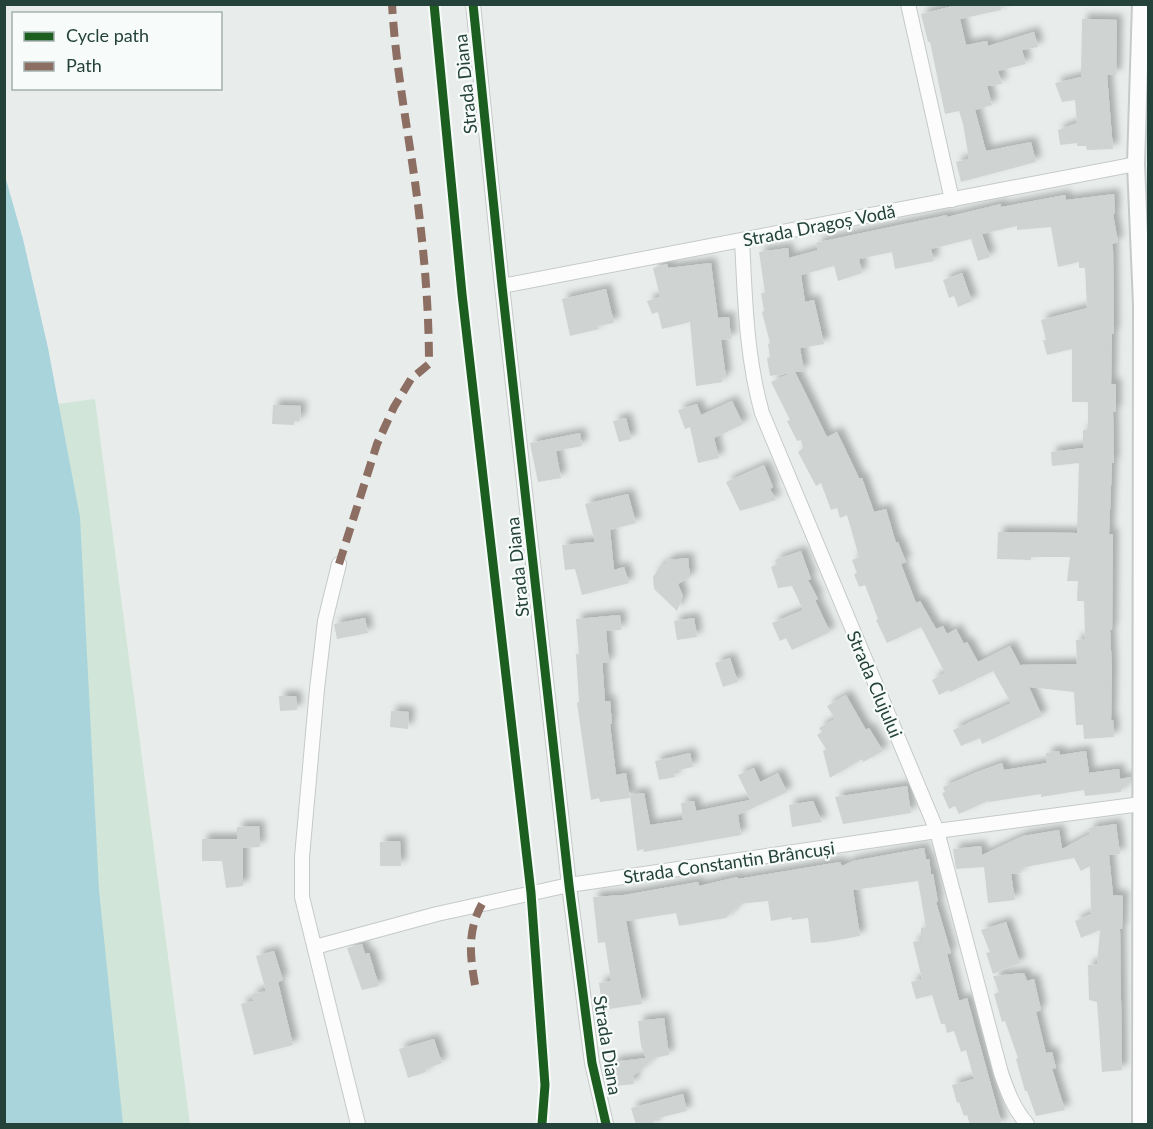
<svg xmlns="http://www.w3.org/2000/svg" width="1153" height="1129" font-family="Lato,sans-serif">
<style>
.green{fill:#d1e6d8}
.water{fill:#a9d4db}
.building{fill:#cfd4d2;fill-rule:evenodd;filter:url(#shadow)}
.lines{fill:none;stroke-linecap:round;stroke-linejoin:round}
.minor-casing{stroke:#c5cac8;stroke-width:16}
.tertiary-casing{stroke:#c5cac8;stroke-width:20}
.minor{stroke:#fcfcfc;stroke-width:14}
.tertiary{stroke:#fcfcfc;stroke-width:16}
.quiet{stroke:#8d6e63;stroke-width:8;stroke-dasharray:15 8;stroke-linecap:butt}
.cycleway-casing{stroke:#f7fbf9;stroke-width:13}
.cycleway{stroke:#1b5e20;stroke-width:9}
.labels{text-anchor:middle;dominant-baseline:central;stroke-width:4.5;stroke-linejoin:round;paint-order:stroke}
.street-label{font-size:18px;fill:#24423a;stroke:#f7fbf9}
</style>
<defs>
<filter id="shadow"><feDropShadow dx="5.5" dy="-5.5" stdDeviation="3" flood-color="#0004"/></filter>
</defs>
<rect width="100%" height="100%" fill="#e8edeb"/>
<path class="green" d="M95,399l95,725h-185l-1,-713z"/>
<path class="water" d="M5,176l18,63 25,109 32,169 19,373 24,234h-118z"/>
<g class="building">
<path d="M961,4h39l1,6 -41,9 6,26 21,-4 1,5 46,-14 4,15 -16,3 4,14 -28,7 4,13 -15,2 5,19 -17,5 11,41 45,-9 5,20 -75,20 -5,-20 13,-3 -6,-35 -4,-13 -14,3 -15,-72h-2l-7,-28z"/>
<path d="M1082,19l35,1 -1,55h-9l6,74 -26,1 -1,-4h-9v-3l-17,2 -2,-15 19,-7 -2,-23 -13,2 -7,-19 26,-6z"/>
<path d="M1114,194l1,20h-2l5,28 -6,2 1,6 1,84h-2l-1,50h5v28h-3l1,51h-2l-3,71h4l-1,96h-2l2,40 -1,50h2l1,17 -30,2 -1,-14h-7l-2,-33 -45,-5 13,29 -60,28 -2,-6 -19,8 -8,-16 58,-27 -18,-32 -43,21 -1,-2 -10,5 -7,-15 13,-7 -24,-46 -34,16 -11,-23 2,-1 -13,-34 -6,2 -5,-13 3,-1 -5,-13 7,-3 -12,-42 -7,3 -3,-10 -6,2 -10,-27 -5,3 -18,-34 5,-4 -2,-8 -4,1 -10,-20 3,-1 -19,-38 20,-9 -21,3 -3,-18 3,-1 -2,-13 2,-1 -8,-31 2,-1 -3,-18h4l-6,-41 29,-4 1,10 29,-8 -2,-7 8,-2 123,-26v2l54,-13v3l64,-12 1,5zM1017,226v4l34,-3 7,40 21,-5v6h6l2,40 -46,12 5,20h-3l4,15 25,-6v53h16v28h-5v18l-32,4 1,14 27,-3 -2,70 -79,-1 -1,27 34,1v-3h39l-3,24h11l-1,20h7l1,38 -9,1 1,24 -57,1 -10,-19 -32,16 -11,-20 -3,2 -8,-15 -9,5 -4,-8 -7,3 -16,-28 -4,2 -15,-39 5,-2 -8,-20 -2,1 -10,-34 -12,3 -12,-34h-3l-22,-46 -10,5 -32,-65 9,-1 -4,-23 24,-4 -10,-44 -9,2 -4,-27 33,-9 4,15 24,-8 -3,-14 33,-7 3,17 39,-8 -3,-12 40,-10 7,22 12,-4 -8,-23z"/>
<path d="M711,263l7,55 11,-1 2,22 -10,1 5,37 -5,1 2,4 -27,4 -6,-64 -28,7 -4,-17 -6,2 -5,-13 13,-4 -7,-29 14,-4 1,4z"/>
<path d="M962,273l10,28 -14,6 -4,-11 -5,2 -6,-18z"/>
<path d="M606,289l8,34 -17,3 2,3 -29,7 -8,-37z"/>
<path d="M732,401l11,23 -29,14 5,20 -21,5 -8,-36 -5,2 -7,-19 19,-6 4,11z"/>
<path d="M273,405l28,1 -1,15h-6v4l-22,-1z"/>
<path d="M626,418l5,21 -12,3 -6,-21z"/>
<path d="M580,433l2,13 -26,5 5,27 -23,4 -8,-39z"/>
<path d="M764,465l9,22 -3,2 6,11 -36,11 -14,-29z"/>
<path d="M628,494l8,29 -26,7 4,40 10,-3 5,16 -47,12 -7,-26 -10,1 -3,-25 33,-3 -10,-38z"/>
<path d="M801,551l10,28 -3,1 10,19 -3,1 15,32 -38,18 -6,-12 -6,3 -8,-18 31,-13 -11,-24 -14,2 -7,-21 6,-3 -2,-4z"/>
<path d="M688,558l2,19 -12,7 5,12 -6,15 -23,-22 -1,-12 8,-12 3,1 4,-6z"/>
<path d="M620,615l1,15 -15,1 3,32h-6v10l2,28h5l2,23h-2l6,51 10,-2 4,25 -30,4 -1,-4 -8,2 -14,-97 2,-1 -3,-48h3l-3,-35z"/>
<path d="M365,618l3,15 -31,6 -3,-15z"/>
<path d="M694,618l3,19 -20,3 -3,-19z"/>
<path d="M730,658l8,24 -15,5 -8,-24z"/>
<path d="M846,695l20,35 3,-2 14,23 -20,11 -1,-3 -32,19 -7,-27 3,-2 -9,-14 5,-3 -3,-4 16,-9 -8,-13z"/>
<path d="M279,696h17l1,14 -17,1z"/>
<path d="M391,711l18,1 -1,17 -18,-2z"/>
<path d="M1059,751l1,4 26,-4 3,22 30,-4 1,10 11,-2v5l-10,8v2l-36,4 -1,-6 -43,7v-3l-52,8 -1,-1 -29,13 -4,-8 -6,3 -7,-16 3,-1 -2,-5 34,-15 25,-9 2,7 43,-7 -1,-10z"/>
<path d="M690,753l3,14 -19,4 1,6 -16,3 -4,-19z"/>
<path d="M754,768l6,14 18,-9 9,19 -49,23 3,20 -97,17 -1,-3 -6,2 -7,-56 14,-2 6,32 33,-5 -2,-17 13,-2 2,10 54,-11 -12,-25z"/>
<path d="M907,786l4,27 -68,11 -8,-27z"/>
<path d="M813,801l9,21 -30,5 -3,-22z"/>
<path d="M1116,824l4,30 -11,1 4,40 10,1 -1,33h-2l2,141 -20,2 -5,-70 -8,-2 -1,-35 9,-1 3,-34 -19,8 -6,-17 16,-7 -1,-48 -9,5 -7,-13 -54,10 1,5 -10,1 4,26 -27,3 -4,-36 -28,2 -3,-20 28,-3 1,9 41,-19 36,-6 3,19 28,-15 -1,-6z"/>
<path d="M259,826l1,21 -17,1v38l-17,2 -4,-27h-20v-22h35v-12z"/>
<path d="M400,841l1,25h-21v-24z"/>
<path d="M924,848l2,11h3l2,15h2l5,28h-2l15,51 -4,1 12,47 8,-3 35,127h-32l-3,-10 -3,1 -5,-14 -2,1 -5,-18 22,-6 -8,-29 -5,2 -7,-21 -7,2 -2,-9h-4l-9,-29 -16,4 -5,-17 11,-3 -9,-37 8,-2v-12l5,-1 -8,-46 -65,9 7,46 -34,6 -15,1 -3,-25 -16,2 -1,-3 -20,4 -3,-20 -29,3 -13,14 -47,8 -3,-13 -50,8 16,83 -39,6 -4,-27 12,-2 -6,-39 -7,1 -5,-46 31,-2 74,-13 1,4 38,-9 1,2 102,-17 2,4 11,-5z"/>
<path d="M1006,922l14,41 -27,11 -7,-21 4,-1 -9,-22z"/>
<path d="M362,944l3,10 4,-1 10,33 -17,4 -15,-42z"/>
<path d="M274,951l9,29 -5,2 15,63 -39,10 -13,-51 12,-3 -1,-7 14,-3 -10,-35z"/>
<path d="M1024,973l3,8 7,-2 7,31 -5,2 10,41 6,-1 4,16 -4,1 13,41 -29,6 -9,-25h-2l-9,-32 2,-1 -13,-37 -3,1 -8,-28 5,-2 -6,-16z"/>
<path d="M664,1018l5,37 -15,3 -21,18 1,8 -19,2 -3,-24 34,-4 -5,-12 -3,-25z"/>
<path d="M434,1039l8,24 -17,6 1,3 -18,6 -9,-29z"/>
<path d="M683,1094l4,17 -33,8 1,6h-19l-5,-17z"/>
</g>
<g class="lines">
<g class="minor-casing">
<g id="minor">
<path d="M473,4l29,282 67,599 23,178 14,61"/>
<path d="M908,4l44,196"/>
<path d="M742,240c3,58 4,116 20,173l175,418 64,242c7,20 13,36 26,51"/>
<path d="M502,286l634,-122"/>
<path d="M339,564l-14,57 -8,68 -15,168v40l56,227"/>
<path d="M315,947l122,-33 132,-29 368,-54 204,-27 7,-3"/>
</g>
</g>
<g class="tertiary-casing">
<path id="tertiary" d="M1141,4l-5,160 6,140 -1,820"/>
</g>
<use href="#minor" class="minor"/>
<use href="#tertiary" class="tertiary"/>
<g class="quiet">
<path d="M339,564l38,-120 17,-37 17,-28 18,-15c0,-50 -4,-101 -10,-151 -8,-69 -23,-138 -27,-209"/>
<path d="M475,985c-5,-29 -8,-54 7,-81"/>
</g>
<g class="cycleway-casing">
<g id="cycleway">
<path d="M434,4l28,290 69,599 14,192 -3,39"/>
<path d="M473,4l29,282 67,599 23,178 14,61"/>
</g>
</g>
<use href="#cycleway" class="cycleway"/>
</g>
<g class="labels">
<g class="street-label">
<text transform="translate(465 84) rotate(-96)">Strada Diana</text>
<text transform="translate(819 225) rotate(-11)">Strada Dragoș Vodă</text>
<text transform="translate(517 567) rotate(-96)">Strada Diana</text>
<text transform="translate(875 684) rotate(67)">Strada Clujului</text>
<text transform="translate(729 862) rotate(-8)">Strada Constantin Brâncuși</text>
<text transform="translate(608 1045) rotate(81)">Strada Diana</text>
</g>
</g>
<rect width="1153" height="1129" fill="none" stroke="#24423a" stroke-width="12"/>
<rect x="12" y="12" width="210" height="78" fill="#f7fbf9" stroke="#a3b1ad" stroke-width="1.5"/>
<rect x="24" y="32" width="30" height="9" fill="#1b5e20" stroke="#a3b1ad" stroke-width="1.5"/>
<text x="66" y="42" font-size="18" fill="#24423a">Cycle path</text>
<rect x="24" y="62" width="30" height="9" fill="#8d6e63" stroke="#a3b1ad" stroke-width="1.5"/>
<text x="66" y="72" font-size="18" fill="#24423a">Path</text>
</svg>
